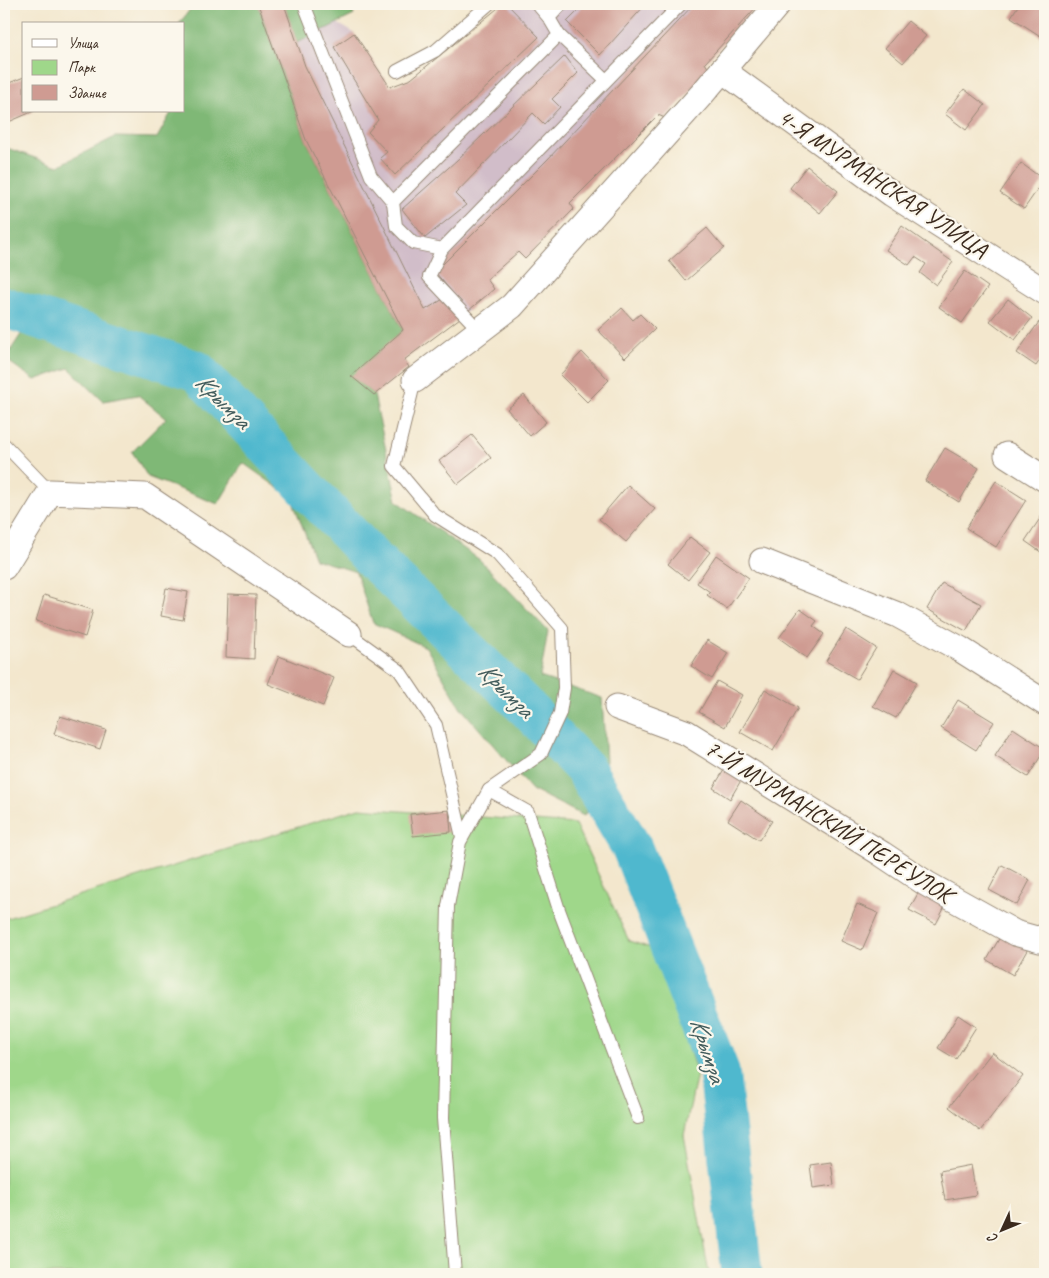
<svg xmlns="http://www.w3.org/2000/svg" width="1049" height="1278" font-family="Caveat,sans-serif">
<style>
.industrial{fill:#d1bdc9}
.green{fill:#9fd78a;stroke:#6d8054}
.forest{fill:#7fb876;stroke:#5d714a}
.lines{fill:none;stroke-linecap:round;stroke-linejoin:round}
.river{stroke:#50b8ce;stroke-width:41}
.building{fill:#cf9b92}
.service-casing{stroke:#978876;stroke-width:14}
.minor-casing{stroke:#978876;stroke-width:27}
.service{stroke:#fff;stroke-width:12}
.minor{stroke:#fff;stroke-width:25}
.labels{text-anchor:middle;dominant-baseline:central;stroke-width:4.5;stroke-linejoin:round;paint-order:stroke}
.street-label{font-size:24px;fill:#3b2a1e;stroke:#fbf7ec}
.water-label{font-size:25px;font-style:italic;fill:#425c5c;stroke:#fbf7ec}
</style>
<rect width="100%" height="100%" fill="#fbf7ec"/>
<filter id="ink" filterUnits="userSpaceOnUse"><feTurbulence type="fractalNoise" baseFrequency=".02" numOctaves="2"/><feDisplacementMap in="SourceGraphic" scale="10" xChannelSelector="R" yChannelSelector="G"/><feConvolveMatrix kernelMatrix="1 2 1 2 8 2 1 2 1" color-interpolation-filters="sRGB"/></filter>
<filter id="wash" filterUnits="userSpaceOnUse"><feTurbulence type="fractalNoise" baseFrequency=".0096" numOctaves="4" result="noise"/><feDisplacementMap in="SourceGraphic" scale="20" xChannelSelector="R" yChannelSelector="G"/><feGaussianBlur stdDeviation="1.12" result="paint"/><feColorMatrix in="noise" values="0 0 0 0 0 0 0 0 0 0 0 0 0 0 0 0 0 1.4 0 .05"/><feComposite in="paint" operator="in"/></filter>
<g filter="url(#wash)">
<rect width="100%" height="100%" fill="#f3e7cd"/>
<path class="industrial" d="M281,4h24l49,29 42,77 107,-106h227l-245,252 -17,55 -50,17 -129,-251z"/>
<path class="green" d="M359,808l216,16 54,117 28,9 40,124 -13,61 25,139h-705v-355z"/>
<g class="forest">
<path d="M194,4h64l48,136 97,190 -51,46 22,19 23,106 83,59 68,71 -8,46 62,21 4,63 -22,55 -52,-26 -71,-82 -35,-61 -53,-24 -17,-51 -41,-13 -24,-62 -48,-34 -25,41 -70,-27 -16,-25 34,-34 -28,-23 -35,6 -34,-33 -34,12 -30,-21 24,-37 -18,-20 -7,7v-162l54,19 57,-29 42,1 15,-27h12v-87h-5z"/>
<path d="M284,4h66l4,11 -57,28z"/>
</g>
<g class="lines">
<path class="river" d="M4,307l193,64 173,185 158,153 57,60 47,79 87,223 23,203"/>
</g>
<g id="blocks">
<g class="building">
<path d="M258,4h26l21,62 120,244 20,-12 15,20 -56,42 5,7 -35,28 -23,-19 52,-46 -97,-190z"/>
<path d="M503,4h4l32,33 -144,138 -15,-17 7,-6 -19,-20 10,-12 -44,-73 20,-14 36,54 21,-8z"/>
<path d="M585,4h61l-46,51 -33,-33z"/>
<path d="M694,4h65l-54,59 5,8 -45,47 -7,-3 -88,88 4,6 -49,50 -7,-7 -31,27 7,10 -26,22 -33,-39 113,-113z"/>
<path d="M1019,4h26v35l-34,-22z"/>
<path d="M908,21l18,15 -23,27 -18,-15z"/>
<path d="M565,56l13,17 -26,26 8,8 -16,17 -11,-11 -78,81 11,11 -41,33 -23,-29 55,-49z"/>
<path d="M24,77v34h10l-30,13v-39z"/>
<path d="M964,89l21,16 -19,25 -21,-16z"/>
<path d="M1021,163l23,17 -20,29 -24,-16z"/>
<path d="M807,166l31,25 -18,22 -30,-25z"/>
<path d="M902,226l51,36 -17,23 -16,-12 6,-9 -11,-7 -6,8 -23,-15z"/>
<path d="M707,228l17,20 -38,33 -17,-20z"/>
<path d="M965,271l23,16 -26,36 -23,-16z"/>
<path d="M1008,299l24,19 -17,22 -25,-19z"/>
<path d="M622,308l11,12 7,-6 15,15 -30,29 -27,-28z"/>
<path d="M1039,322l6,4v26l-9,14 -19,-13z"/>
<path d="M582,352l27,28 -22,22 -27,-27z"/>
<path d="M524,395l22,27 -16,14 -23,-27z"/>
<path d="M472,435l19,23 -33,26 -19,-23z"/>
<path d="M945,448l34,20 -20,34 -34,-21z"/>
<path d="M996,481l30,19 -30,47 -30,-19z"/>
<path d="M628,485l27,24 -29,33 -27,-23z"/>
<path d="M1045,511v44l-20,-14z"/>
<path d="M690,537l20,15 -22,28 -20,-16z"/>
<path d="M716,555l33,23 -22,31 -20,-14 3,-3 -13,-9z"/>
<path d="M942,583l39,21 -15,27 -39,-22z"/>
<path d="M166,588l22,4 -5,28 -22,-4z"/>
<path d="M228,594l28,1 -2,64 -28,-2z"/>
<path d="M44,595l49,15 -8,27 -49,-16z"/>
<path d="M800,609l17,12 -4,5 11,8 -17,24 -28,-20z"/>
<path d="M846,629l30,19 -19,31 -31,-18z"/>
<path d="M707,640l21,13 -16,26 -21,-13z"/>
<path d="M279,656l55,22 -11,28 -55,-22z"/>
<path d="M894,669l23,13 -21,36 -23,-12z"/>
<path d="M717,681l25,14 -17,32 -26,-15z"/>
<path d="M765,689l33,19 -25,43 -33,-19z"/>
<path d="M958,700l36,22 -18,28 -35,-22z"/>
<path d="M60,716l46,14 -6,19 -46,-15z"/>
<path d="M1013,728l32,21 -17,28 -33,-21z"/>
<path d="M726,767l17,10 -13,22 -17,-11z"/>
<path d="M741,800l31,21 -13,19 -31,-20z"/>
<path d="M449,810l2,22 -38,4 -3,-22z"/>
<path d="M1002,865l28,15 -13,25 -28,-15z"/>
<path d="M923,884l26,15 -13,25 -27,-14z"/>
<path d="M857,904l21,9 -16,37 -21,-9z"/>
<path d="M1004,930l26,15 -17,30 -26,-15z"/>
<path d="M958,1015l18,12 -20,32 -18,-11z"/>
<path d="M992,1052l31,24 -43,55 -31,-24z"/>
<path d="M831,1162l3,23 -21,3 -3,-23z"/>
<path d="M971,1165l5,30 -31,5 -5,-29z"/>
</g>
</g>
</g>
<g filter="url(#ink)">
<use href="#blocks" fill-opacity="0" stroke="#978876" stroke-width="1"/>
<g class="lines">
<g class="service-casing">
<g id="service">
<path d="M304,4l67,172 22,26"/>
<path d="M537,4l12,14"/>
<path d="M559,35l47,45"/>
<path d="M397,71l38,-20 54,-47"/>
<path d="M442,249l-29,-6 -17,-17 -3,-24 166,-167 -10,-17 13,-14"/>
<path d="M480,331l-51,-54 13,-28 239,-245"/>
<path d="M415,380l-21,86 41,49 62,39 65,74 2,60 -4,25 -19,41 -52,36 -29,52 -12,64 -5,212 12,156"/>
<path d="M4,444l46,48"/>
<path d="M349,634l50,36 37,55 26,112"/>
<path d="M489,790l39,22 31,98 79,208"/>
</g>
</g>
<g class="minor-casing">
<g id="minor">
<path d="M722,70l170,124 153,98"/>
<path d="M415,380l97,-74 190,-212 76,-90"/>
<path d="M1007,455l38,24"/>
<path d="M762,561l136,54 62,34 85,54"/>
<path d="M4,567l46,-75 95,4 204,138"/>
<path d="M617,707l70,26 195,121 45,30 88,49 25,7 5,-4"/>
</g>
</g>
<use href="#service" class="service"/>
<use href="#minor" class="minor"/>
</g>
</g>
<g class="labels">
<g class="street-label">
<text transform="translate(883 183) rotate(34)">4-Я МУРМАНСКАЯ УЛИЦА</text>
<text transform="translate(829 821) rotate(32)">7-Й МУРМАНСКИЙ ПЕРЕУЛОК</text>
</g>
<g class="water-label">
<text transform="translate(223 401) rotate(45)">Крымза</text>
<text transform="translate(506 690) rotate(45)">Крымза</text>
<text transform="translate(708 1050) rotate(72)">Крымза</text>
</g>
</g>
<rect width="1049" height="1278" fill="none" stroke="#fbf7ec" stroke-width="20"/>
<rect x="22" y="22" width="162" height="90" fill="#fbf7ec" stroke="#aea59a"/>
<rect x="32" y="39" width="25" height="8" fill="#ffffff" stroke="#aea59a"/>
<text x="68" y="48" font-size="15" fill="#3b2a1e">Улица</text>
<rect x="32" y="60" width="25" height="15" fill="#9fd78a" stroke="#aea59a"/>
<text x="68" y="72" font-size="15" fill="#3b2a1e">Парк</text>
<rect x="32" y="85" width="25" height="15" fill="#cf9b92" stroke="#aea59a"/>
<text x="68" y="98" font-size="15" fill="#3b2a1e">Здание</text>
<g transform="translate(1002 1230) rotate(226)" stroke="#fbf7ec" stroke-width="4" paint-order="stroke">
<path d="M0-4L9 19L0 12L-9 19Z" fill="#3b2a1e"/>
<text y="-8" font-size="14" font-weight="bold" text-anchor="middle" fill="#3b2a1e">С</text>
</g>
</svg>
